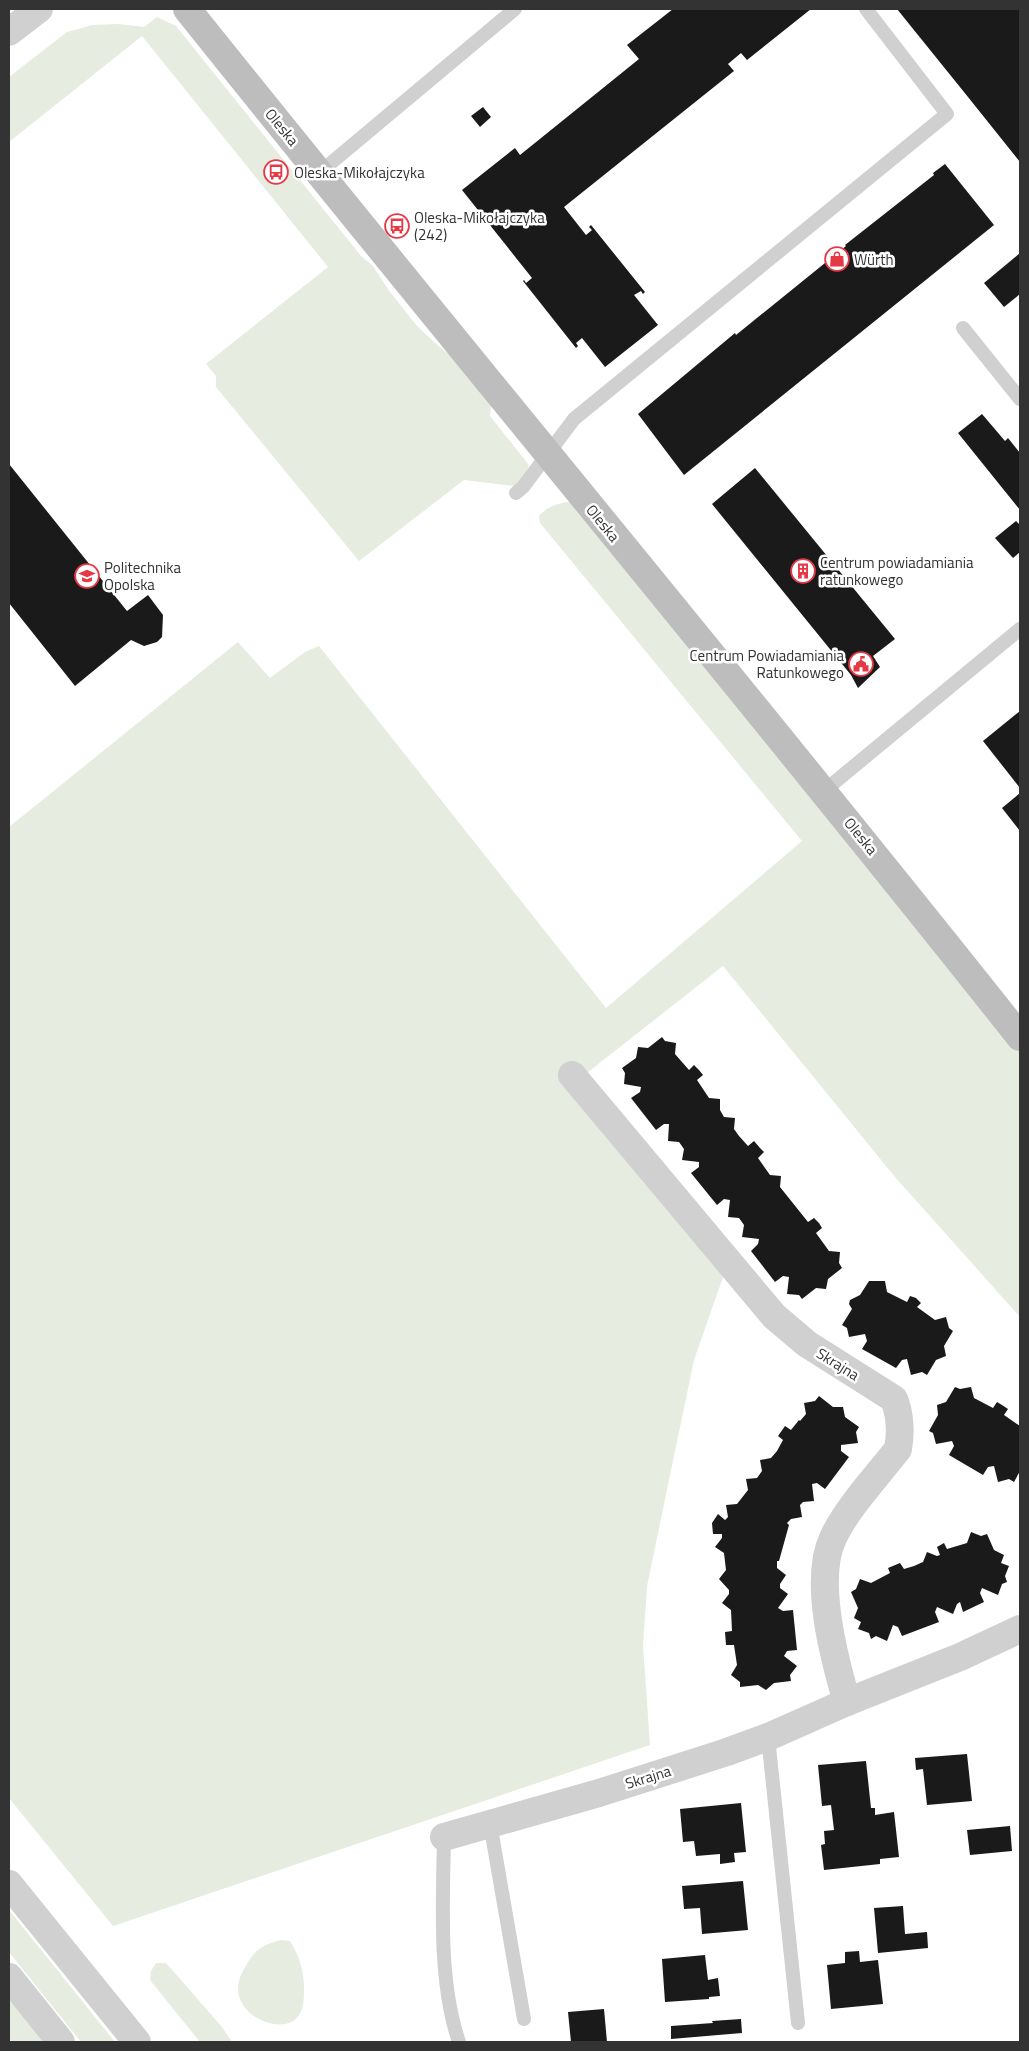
<svg xmlns="http://www.w3.org/2000/svg" width="1029" height="2051" font-family="'Titillium Web',sans-serif">
<style>
.green{fill:#e6ecdf}
.building{fill:#1a1a1a}
.lines{fill:none;stroke-linecap:round;stroke-linejoin:round}
.service{stroke:#d0d0d0;stroke-width:14}
.minor{stroke:#d0d0d0;stroke-width:28}
.tertiary{stroke:#d0d0d0;stroke-width:28}
.secondary{stroke:#bdbdbd;stroke-width:28}
.labels{text-anchor:middle;dominant-baseline:central;stroke-width:5;stroke-linejoin:round;paint-order:stroke}
.street-label{font-size:15px;fill:#333;stroke:#fff}
.poi-label{font-size:15px;fill:#333;stroke:#fff;text-anchor:start}
</style>
<rect width="100%" height="100%" fill="#fff"/>
<g class="green">
<path d="M157,17l19,9 185,230 12,10 17,26 28,35 25,23 27,21 22,27 -2,18 39,49 -4,12 -11,9 -50,-6 -105,81 -143,-174v-11l-10,-12 122,-97 -186,-231 -133,106v-65l58,-45 26,-7 25,-1 26,3z"/>
<path d="M585,500l435,537v280l-125,-140 -172,-211 -140,110 146,184 -35,100 -47,226 -4,59 7,100 -537,181 -104,-128v-971l229,-185 32,36 35,-26 14,-6 287,362 196,-167 -262,-318 -1,-7c12,-14 29,-14 46,-16z"/>
<path d="M9,1910l106,132h-34l-72,-90z"/>
<path d="M281,1940l9,1c9,14 14,31 14,47 0,9 0,19 -5,27 -16,25 -77,-3 -57,-42 11,-21 16,-27 39,-33z"/>
<path d="M156,1963h10l56,64 10,15h-32l-50,-62 1,-9z"/>
<path d="M9,1977l52,65h-52z"/>
</g>
<g class="building">
<path d="M673,9h138l-64,51 -6,-7 -13,11 6,7 -170,136 22,28 6,-5 -3,-3 2,-2 54,67 -2,2 -2,-3 -7,4 24,30 -53,42 -23,-29 -6,5 2,3 -2,2 -53,-67 1,-1 2,3 6,-5 -70,-88 53,-42 5,7 119,-96 -12,-14z"/>
<path d="M897,9h123v153l-52,-65z"/>
<path d="M483,107l8,10 -11,10 -9,-11z"/>
<path d="M945,164l49,61 -310,250 -46,-61 97,-81 1,2 110,-89 -1,-1 89,-70 -1,-2z"/>
<path d="M1020,253v41l-16,13 -20,-24z"/>
<path d="M982,414l23,27 3,-3 12,15v57l-62,-77z"/>
<path d="M9,464l118,147 21,-16 15,20 -1,22 -5,5 -13,4 -13,-6 -56,46 -66,-83z"/>
<path d="M755,468l140,171 -22,17 7,11 -22,21 -7,-13 -139,-171z"/>
<path d="M1016,521l4,4v27l-7,6 -18,-20z"/>
<path d="M1020,711v77l-37,-47z"/>
<path d="M1020,793v38l-18,-23z"/>
<path d="M662,1037l3,4 11,2 -1,11 14,16 5,-5 5,5 4,5 -6,5 12,18 11,1v11l4,7 11,1 -1,11 5,7 9,10 6,-5 6,7 4,4 -6,6 12,17 11,1 -1,11 28,35 6,-4 5,5 3,5 -6,5 13,18 11,1 -1,11 3,5 -14,11 -2,10 -10,-1 -14,11 -3,-4 -12,-1 2,-17 -6,-1 -8,6 -24,-31 7,-7 1,-5 -17,-2 2,-12 -5,-7 -11,-1 2,-17 -6,-1 -7,6 -26,-32 8,-6v-5l-17,-2 2,-11 -5,-7 -11,-1 1,-17h-5l-8,6 -25,-32 9,-6 1,-5 -17,-3 1,-11 -3,-5 14,-10 2,-11 10,1z"/>
<path d="M869,1281h16l2,11 20,10 3,-6 6,2 5,5 -4,4 18,13 11,-3 3,11 4,3 -9,15 2,10 -10,4 -9,15 -5,-3 -11,3 -4,-16 -5,1 -6,8 -34,-19 5,-8 -2,-7 -16,3 -2,-9 -5,-3 10,-16 -3,-5 1,-4 10,-5z"/>
<path d="M955,1387l5,2 11,-2 3,11 19,10 4,-6 5,3 6,4 -4,6 16,11v45l-6,11 -5,-3 -11,3 -4,-16 -6,1 -5,8 -34,-20 5,-9 -2,-5 -16,3 -3,-11 -4,-2 9,-16 -1,-10 9,-3z"/>
<path d="M819,1396l14,11h10l2,10 14,10 -3,5 2,11 -17,2v6l8,6 -24,32 -8,-6 -5,1 2,17 -11,1 -3,3 2,12 -11,2 -4,4 2,2 -10,36h-2v7l9,7 -6,9v4l8,6 -10,14 5,3 10,-1 4,40 -10,1 -3,5 13,10 -7,9 1,6 -17,2 -8,7 -8,-5 -18,2v-5l-9,-7 6,-10 -3,-20h-8l-1,-13 7,-1 -1,-21 -9,-7 7,-9v-4l-10,-11 7,-9 -2,-17 -9,-6 7,-9v-4h-9l-1,-11 6,-9 7,6 3,-3 -2,-12 11,-1 11,-14 -2,-11 11,-1 5,-7 -2,-11 11,-2 6,-7 6,-11 -5,-4 7,-10 6,4 8,-10 1,1 6,-7 -2,-11 11,-2z"/>
<path d="M971,1532l10,4 6,-2 7,16 10,5 -3,8 8,3 -4,10 2,6 -5,2 -4,11 -16,-7 -2,5 4,9 -21,10 -3,-10 -3,2 -4,10 -16,-7 -2,5 4,10 -37,14 -4,-9 -5,-2 -6,16 -11,-5 -5,3 -2,-6 -11,-4 3,-7 -7,-4 4,-10 -7,-16 5,-3 4,-10 11,4 19,-10 -2,-5 12,-5 4,6 10,-3 9,-4 4,-10 10,4 3,-1 -3,-8 7,-4 3,6 20,-6z"/>
<path d="M967,1754l5,47 -45,4 -4,-36 -7,1 -1,-12z"/>
<path d="M866,1761l5,47h4v7l19,-3 5,45 -19,2v5l-56,6 -3,-25 4,-1 -1,-13 10,-1 -3,-25 -9,1 -4,-41z"/>
<path d="M741,1803l5,49 -12,1 1,9 -15,2v-10l-24,2 -2,-15 -11,1 -3,-33z"/>
<path d="M1010,1826l2,25 -42,4 -3,-25z"/>
<path d="M743,1881l5,49 -46,4 -2,-26 -16,1 -2,-23z"/>
<path d="M903,1906l2,28 22,-2 1,16 -50,5 -4,-45z"/>
<path d="M859,1951l1,11 18,-2 5,44 -52,5 -4,-44 18,-2v-11z"/>
<path d="M705,1955l3,25 10,-2 2,18 -11,1v2l-44,3 -3,-43z"/>
<path d="M604,2009l3,33h-36l-3,-30z"/>
<path d="M741,2019l1,14 -71,6v-13l42,-3 -1,-2z"/>
</g>
<g class="lines">
<g class="service">
<path d="M319,173l196,-164"/>
<path d="M963,328l57,71"/>
<path d="M516,493l7,-6 51,-68 373,-305 -81,-105"/>
<path d="M824,791l196,-162"/>
<path d="M768,1737l30,286"/>
<path d="M490,1823l34,196"/>
<path d="M444,1837c-1,64 -6,144 15,205"/>
</g>
<g class="minor">
<path d="M9,32l30,-23"/>
<path d="M572,1075l202,241 33,28 87,55c6,15 7,34 4,50 -20,26 -52,60 -65,89 -20,42 1,120 14,164"/>
<path d="M444,1837l155,-44 128,-41 41,-15 79,-35 113,-45 60,-28"/>
</g>
<g class="tertiary">
<path d="M9,1884l128,158"/>
<path d="M9,1977l52,65"/>
</g>
<path class="secondary" d="M187,9c275,344 559,682 833,1028"/>
</g>
<defs>
<g id="bus-ring" transform="scale(1.25)"><circle r="9.5" fill="#fff" stroke="#e63946" stroke-width="1.5"/><path d="M-5-6H5V4H4V6H2V4H-2V6H-4V4H-5ZM-3.5-4V0h7V-4ZM-3.5 1.2v1.5H-2V1.2ZM2 1.2v1.5H3.5V1.2Z" fill="#e63946"/></g>
<g id="shop-ring" transform="scale(1.25)"><circle r="9.5" fill="#fff" stroke="#e63946" stroke-width="1.5"/><path d="M-5-2.5h2.3a2.7 3.5 0 0 1 5.4 0H5L5.5 6h-11ZM-1.5-2.5h3a1.5 2.3 0 0 0-3 0Z" fill="#e63946"/></g>
<g id="building-ring" transform="scale(1.25)"><circle r="9.5" fill="#fff" stroke="#e63946" stroke-width="1.5"/><path d="M-4-6H4V6H1V3H-1V6H-4ZM-2.5-4.3h1.7v1.8h-1.7ZM.8-4.3h1.7v1.8H.8ZM-2.5-1h1.7V.8h-1.7ZM.8-1h1.7V.8H.8Z" fill="#e63946"/></g>
<g id="university-ring" transform="scale(1.25)"><circle r="9.5" fill="#fff" stroke="#e63946" stroke-width="1.5"/><path d="M0-5L7-2L0 1L-7-2ZM-4 1L0 2.5L4 1V4Q0 6-4 4Z" fill="#e63946"/></g>
<g id="civic-ring" transform="scale(1.25)"><circle r="9.5" fill="#fff" stroke="#e63946" stroke-width="1.5"/><path d="M-.6-6.5H3V-4.5H.6V-3L4-1V1h2V6H-6V1h2V-1L-.6-3ZM-1.2 2.5V6h2.4V2.5Z" fill="#e63946"/></g>
</defs>
<g fill-rule="evenodd">
<use href="#bus-ring" x="276" y="172"/>
<use href="#bus-ring" x="397" y="226"/>
<use href="#shop-ring" x="837" y="259"/>
<use href="#building-ring" x="803" y="571"/>
<use href="#university-ring" x="87" y="576"/>
<use href="#civic-ring" x="861" y="664"/>
</g>
<g class="labels">
<g class="street-label">
<text transform="translate(282 127) rotate(51)">Oleska</text>
<text transform="translate(603 523) rotate(51)">Oleska</text>
<text transform="translate(861 836) rotate(51)">Oleska</text>
<text transform="translate(838 1364) rotate(32)">Skrajna</text>
<text transform="translate(648 1777) rotate(-17)">Skrajna</text>
</g>
<g class="poi-label">
<text x="294" y="172">Oleska-Mikołajczyka</text>
<text x="414" y="217">Oleska-Mikołajczyka<tspan x="414" dy="17">(242)</tspan></text>
<text x="854" y="259">Würth</text>
<text x="820" y="562">Centrum powiadamiania<tspan x="820" dy="17">ratunkowego</tspan></text>
<text x="104" y="567">Politechnika<tspan x="104" dy="17">Opolska</tspan></text>
<text x="844" y="655" text-anchor="end">Centrum Powiadamiania<tspan x="844" dy="17">Ratunkowego</tspan></text>
</g>
</g>
<rect width="1029" height="2051" fill="none" stroke="#333333" stroke-width="20"/>
</svg>
